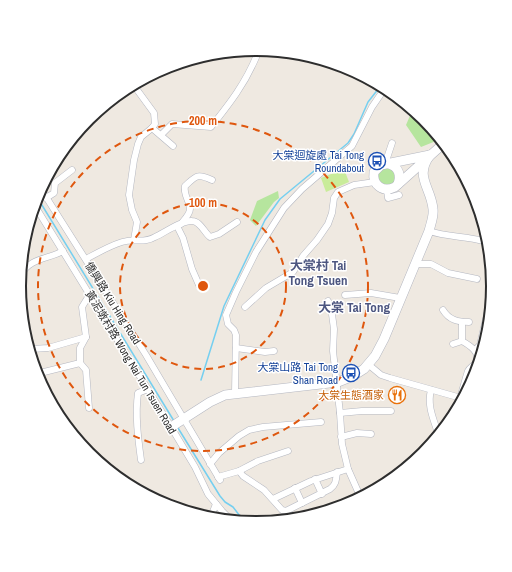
<svg xmlns="http://www.w3.org/2000/svg" width="512" height="572" font-family="'Archivo Narrow','Noto Sans TC',sans-serif">
<style>
.green{fill:#b6e59e}
.pitch{fill:#c9ec9a}
.lines{fill:none;stroke-linecap:round;stroke-linejoin:round}
.stream{stroke:#75cff0;stroke-width:1.5}
.street-casing{stroke:#b4b7c1;stroke-width:7}
.secondary-casing{stroke:#b4b7c1;stroke-width:10}
.street{stroke:#fff;stroke-width:6}
.secondary{stroke:#fff;stroke-width:9}
.ring{fill:none;stroke:#df570e;stroke-width:2;stroke-dasharray:7 5}
.labels{text-anchor:middle;dominant-baseline:central;stroke-width:3;stroke-linejoin:round;paint-order:stroke}
.transit-label{font-size:11px;fill:#164399;stroke:#fff;text-anchor:end}
.street-label{font-size:11px;fill:#2e2e2e;stroke:#fff}
.food-label{font-size:11px;fill:#c56008;stroke:#fff;text-anchor:end}
.quarter-label{font-size:13px;font-weight:bold;fill:#4d5680;stroke:#fff}
.rim{fill:none;stroke:#2e2e2e;stroke-width:2}
.centre{fill:#df570e;stroke:#fff;stroke-width:2}
.ring-label{font-size:12px;text-anchor:middle;font-weight:bold;fill:#df570e;stroke:#fff;stroke-width:3;stroke-linejoin:round;paint-order:stroke}
</style>
<rect width="100%" height="100%" fill="#efe9e1"/>
<g class="green">
<path d="M412,111l12,8 13,20 -1,2 -15,6 -15,-22z"/>
<path d="M387,167l8,5v10l-5,4 -11,-3c-2,-11 -2,-11 8,-16z"/>
<path d="M278,191l1,7 -5,4 -18,24 -6,-6 7,-19z"/>
</g>
<path class="pitch" d="M344,169l5,13 -23,10 -5,-14z"/>
<g class="lines">
<g class="stream">
<path d="M37,197l137,224"/>
<path d="M201,380l23,-74 41,-86 15,-21 68,-56 6,-9 14,-32 11,-14"/>
<path d="M178,428l42,68 5,6 8,5 10,13"/>
</g>
<g class="street-casing">
<g id="street">
<path d="M159,71l16,-6"/>
<path d="M152,128l21,18"/>
<path d="M161,135l11,-11 39,3c19,-24 34,-43 46,-72l-2,-6"/>
<path d="M385,164l7,-21"/>
<path d="M41,189l105,166 74,125"/>
<path d="M387,190l1,8 11,-3"/>
<path d="M46,198l8,-5 1,-10 17,-13"/>
<path d="M35,206l136,221 24,40 13,27 14,17 7,7"/>
<path d="M181,224c3,-4 9,-10 9,-15 0,-8 -7,-14 -5,-23 11,-10 12,-13 27,-6"/>
<path d="M177,226l6,12 9,31 7,16"/>
<path d="M429,231c18,6 36,5 55,10"/>
<path d="M134,240l3,-18 -5,-12 -3,-15 5,-35 4,-16 3,-7 11,-9 3,-4 -1,-11 -19,-26"/>
<path d="M86,259c11,-6 23,-13 36,-17 13,-4 21,2 33,-5 9,-4 27,-17 37,-16 8,0 12,11 18,16l9,-3 18,-12"/>
<path d="M415,264h16l17,9 29,6"/>
<path d="M21,275c8,-17 28,-16 42,-24"/>
<path d="M345,295l26,-2 29,5"/>
<path d="M328,301l3,6 3,22 -1,22 7,62 2,31 6,25 12,27"/>
<path d="M245,307l21,-19 27,-16 10,-16 14,-16 11,-16 4,-11 2,-15 4,-6 16,-7 21,-3"/>
<path d="M443,310c6,10 15,12 26,12"/>
<path d="M453,344l9,-3v-19"/>
<path d="M236,348l29,4 9,-1"/>
<path d="M32,349l16,-1 38,-11"/>
<path d="M475,350l5,-5 8,-35"/>
<path d="M369,365l12,10 9,3 71,20"/>
<path d="M36,374l44,-11"/>
<path d="M431,390c-4,15 2,28 7,43"/>
<path d="M235,393l1,-58 -2,-5 -6,-6 -2,-9 10,-23 20,-40 28,-44 18,-19 50,-43 20,-39 11,-16"/>
<path d="M460,398c3,-9 5,-18 8,-27 2,-4 6,-5 8,-9 5,-10 -7,-17 -14,-21"/>
<path d="M89,408l-3,-38 -6,-7v-15l6,-11 -4,-30 8,-13"/>
<path d="M340,413l22,-2h29"/>
<path d="M341,437l16,-4 14,1"/>
<path d="M141,460c-3,-22 -6,-45 -3,-67l10,-4"/>
<path d="M210,464l9,-11 20,-17 10,-6 14,-3 58,-5"/>
<path d="M239,471l4,5 21,14 18,20 4,1 44,-22c6,-4 6,-9 7,-17"/>
<path d="M218,477l21,-6 19,-10 30,-10"/>
<path d="M315,479l7,15"/>
<path d="M295,488l7,15"/>
<path d="M273,499l38,-18 37,-12"/>
<path d="M212,514l4,-10"/>
</g>
</g>
<g class="secondary-casing">
<g id="secondary">
<path d="M430,155l-49,10 -7,7c-2,13 9,21 21,15l47,-42"/>
<path d="M389,164c10,3 12,11 9,20"/>
<path d="M171,427l39,-25 15,-7 113,-13 15,-6 11,-7 11,-13 9,-17 45,-108c2,-8 5,-15 4,-22 -2,-22 -19,-32 -3,-54"/>
</g>
</g>
<use href="#street" class="street"/>
<use href="#secondary" class="secondary"/>
</g>
<g class="ring">
<circle cx="203" cy="286" r="83"/>
<circle cx="203" cy="286" r="165"/>
</g>
<defs>
<g id="bus-ring" transform="scale(0.9)"><circle r="9.5" fill="#fff" stroke="#1a4fb4" stroke-width="1.5"/><path d="M-5-6H5V4H4V6H2V4H-2V6H-4V4H-5ZM-3.5-4V0h7V-4ZM-3.5 1.2v1.5H-2V1.2ZM2 1.2v1.5H3.5V1.2Z" fill="#1a4fb4"/></g>
<g id="restaurant-ring" transform="scale(0.9)"><circle r="9.5" fill="#fff" stroke="#e8710a" stroke-width="1.5"/><path d="M-5-6h1v4h1v-4h1v4h1v-4h1v5L-1.5 .5V6h-2V.5L-5-1ZM5-6V6H3V1.5H1.5Q1.5-4 5-6Z" fill="#e8710a"/></g>
</defs>
<g fill-rule="evenodd">
<use href="#bus-ring" x="377" y="161"/>
<use href="#bus-ring" x="351" y="373"/>
<use href="#restaurant-ring" x="397" y="395"/>
</g>
<g class="labels">
<g class="transit-label">
<text x="364" y="155">大棠迴旋處 Tai Tong<tspan x="364" dy="13">Roundabout</tspan></text>
<text x="338" y="367">大棠山路 Tai Tong<tspan x="338" dy="13">Shan Road</tspan></text>
</g>
<g class="street-label">
<text transform="translate(113 303) rotate(58)">僑興路 Kiu Hing Road</text>
<text transform="translate(131 362) rotate(59)">黃泥墩村路 Wong Nai Tun Tsuen Road</text>
</g>
<g class="food-label">
<text x="384" y="395">大棠生態酒家</text>
</g>
<g class="quarter-label">
<text x="318" y="265">大棠村 Tai<tspan x="318" dy="15">Tong Tsuen</tspan></text>
<text x="354" y="307">大棠 Tai Tong</text>
</g>
</g>
<path d="M0 0H512V572H0ZM26 286a230 230 0 1 1 460 0a230 230 0 1 1-460 0Z" fill="#fff" fill-rule="evenodd"/>
<path class="rim" d="M26 286a230 230 0 1 1 460 0a230 230 0 1 1-460 0Z"/>
<circle cx="203" cy="286" r="6" class="centre"/>
<g class="ring-label">
<text x="203" y="125">200 m</text>
<text x="203" y="207">100 m</text>
</g>
</svg>
